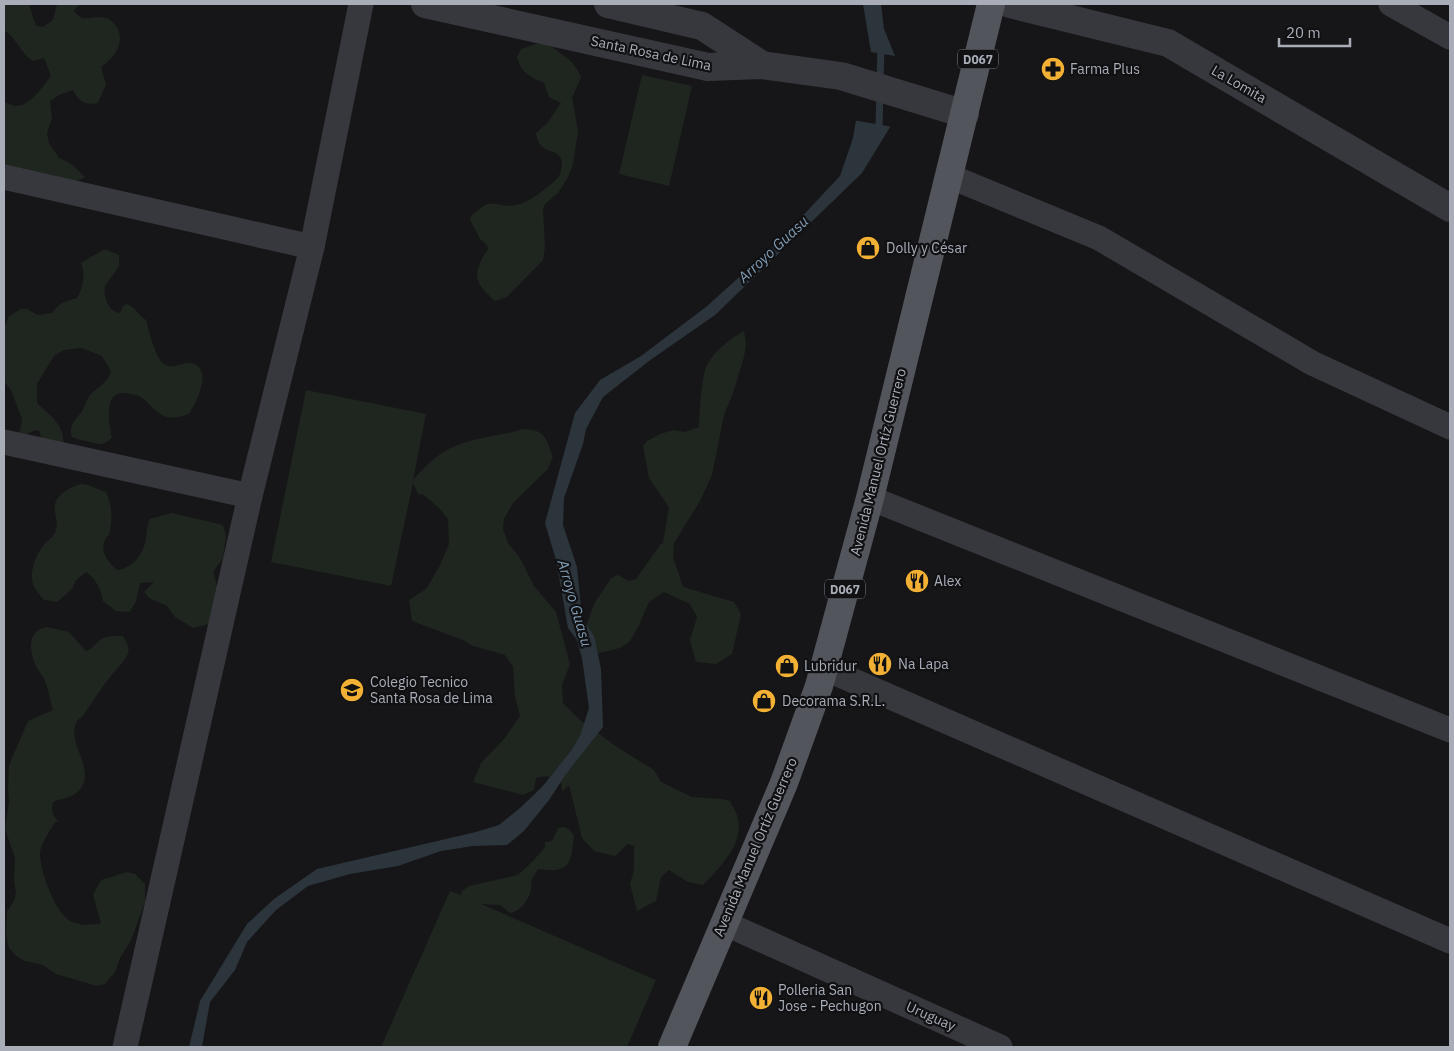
<svg xmlns="http://www.w3.org/2000/svg" width="1454" height="1051" font-family="'IBM Plex Sans',sans-serif">
<style>
.green{fill:#1e261f}
.water{fill:#2c353c}
.pier{fill:#161618}
.lines{fill:none;stroke-linecap:round;stroke-linejoin:round}
.stream{stroke:#2c353c;stroke-width:7}
.minor{stroke:#37383d;stroke-width:25}
.tertiary{stroke:#37383d;stroke-width:28}
.primary{stroke:#53555c;stroke-width:28}
.labels{text-anchor:middle;dominant-baseline:central;stroke-width:4.5;stroke-linejoin:round;paint-order:stroke}
.shield{fill:#111113;stroke:#7b7e86;stroke-width:1}
.shield-label{font-size:12px;font-weight:bold;fill:#a8adb8}
.street-label{font-size:14px;fill:#a8adb8;stroke:#111113}
.poi-label{font-size:14px;fill:#a8adb8;stroke:#111113;text-anchor:start}
.water-label{font-size:15px;font-style:italic;fill:#7f9bb3;stroke:#111113}
</style>
<rect width="100%" height="100%" fill="#161618"/>
<g class="green">
<path d="M4,4h25l5,17 3,5 6,1 10,-7 4,-16h23l-6,7c2,2 5,6 8,7 5,1 11,-1 16,-1 13,0 22,9 22,22 0,11 -10,22 -19,28l5,17 -8,19c-12,3 -20,-2 -25,-13l-12,4 -11,7 2,18 -5,14 2,10 10,15 11,5 15,14 -23,12 -58,-8v-79c4,1 7,3 11,4 15,1 28,-20 36,-30l-7,-18 -11,3c-13,-8 -16,-23 -29,-31z"/>
<path d="M545,43c6,2 7,4 11,7 12,9 20,13 25,28l-9,19 6,34 -5,33 -6,15 -9,14 -13,11 -2,5 2,38 -2,13 -36,37 -12,4c-22,-19 -23,-27 -7,-52l-1,-4 -7,-6 -10,-19c1,-5 3,-6 7,-9 17,-15 21,-2 40,-6 9,-1 39,-22 43,-31 1,-3 2,-9 2,-12 -3,-17 -23,-4 -26,-29l12,-11 13,-19 -12,-6 -5,-14c-15,-7 -22,-9 -27,-26l4,-8 15,-5z"/>
<path d="M642,75l50,11 -23,100 -50,-12z"/>
<path d="M103,250h4l12,5v11l-14,20c-2,12 4,26 15,27l3,-7 4,-2c8,3 12,12 19,16 3,10 9,38 18,44 9,6 17,-2 26,-1 25,4 6,40 -1,51 -7,2 -15,5 -22,3 -13,-4 -17,-15 -28,-21 -5,-2 -10,-2 -15,-3 -21,-1 -15,31 -12,45 -11,9 -11,6 -23,4 -6,-2 -11,-2 -17,-5 -4,-10 3,-17 9,-24 4,-6 5,-13 9,-18 8,-8 18,-13 21,-24l-9,-15 -20,-8 -18,2 -10,6 -17,28v19c15,15 26,19 27,43l-22,-7 -3,-8 -4,-1 -10,5h-10l5,-4 2,-12 -11,-29 -7,-9v-53l5,-12 12,-7h6l11,6 14,-2c9,-11 11,-11 25,-15 6,-10 9,-24 4,-35z"/>
<path d="M744,331l2,13 -2,13 -11,36 -9,22 -12,60 -12,26 -26,42 -1,14 10,30 51,15 7,12 -9,40 -16,10 -20,-2 -6,-22 7,-23 -7,-13 -26,-12 -15,10 -10,23 -9,16 -10,7 -25,6 -9,-27 8,-23 17,-26 7,-3 11,6 7,-2 24,-34 3,-2 6,-36 -20,-29 -6,-32 4,-5 13,-7 14,-4 11,2 14,-5c1,-15 2,-50 8,-62 8,-15 23,-26 37,-34z"/>
<path d="M306,390l120,24 -13,66c9,-10 18,-20 29,-27 24,-16 55,-16 82,-24 22,1 21,9 29,27l-5,13 -35,34 -9,16 -1,10 5,14 12,15 14,28 22,26 14,52 -8,21 1,18 17,17 37,27 37,23 7,12 31,15 29,2 9,2c3,6 7,12 8,18 6,25 -19,50 -35,66l-15,-3 -19,-12 -8,7 -5,24 -19,10 -7,-27 4,-14v-24l-6,-2 -13,12 -21,-5 -12,-13 -13,-53 -7,7 -1,-12c-10,-3 -15,-5 -25,-2l-2,12 -11,5 -50,-13 8,-19 23,-24 16,-23 -5,-19 -2,-30 -8,-12 -32,-9 -10,-6 -51,-19 -3,-21 17,-11 13,-22 10,-23 -1,-25 -8,-10 -16,-14 -6,-1 -5,-11 -22,103 -120,-24z"/>
<path d="M81,484l7,1 18,7c5,12 7,25 4,38 0,5 -3,6 -5,10 -6,12 4,23 12,30 15,-1 27,-16 29,-32 1,-7 1,-12 4,-19l22,-6 51,12 3,11 -3,22 -10,14 9,32 -13,20 -16,4 -18,-11 -8,-11 -18,-8 -5,-6 10,-10 -14,1 -4,18 -6,11 -14,-1 -13,-10c-2,-12 -7,-22 -17,-29l-10,8 -4,9 -15,13 -13,-2c-4,-5 -9,-10 -11,-16 -4,-12 3,-30 11,-39 4,-5 10,-8 12,-15 2,-7 0,-11 -1,-18 -3,-16 13,-24 26,-28z"/>
<path d="M47,627l22,5 17,19c6,-2 8,-6 13,-10 6,-6 15,-5 24,-5 3,5 7,11 5,17 -3,8 -9,13 -14,19 -11,13 -20,27 -29,41 -2,4 -6,5 -8,8 -13,23 25,52 -2,73 -6,4 -15,5 -22,8 -2,9 -1,14 6,19l-4,1c-5,9 -15,22 -15,32 0,17 15,58 30,67 10,5 20,4 31,2l-8,-28 8,-15 26,-8 8,2 10,10v18l-14,38 -11,18 -5,14 -10,12 -8,2 -41,-12 -13,-9 -18,-4 -9,-5 -7,-8 -3,-13 1,-24 7,-10 2,-9 -2,-12 1,-22 -10,-29 4,-27 -1,-12 1,-25 19,-44 25,-11c-3,-10 -5,-22 -9,-32 -2,-3 -5,-6 -7,-10 -8,-15 -11,-38 10,-41z"/>
<path d="M564,827l5,2 5,6c-3,28 -3,39 -36,34l-7,12c3,12 -8,30 -21,32l-10,-8 -19,-1 175,76 -29,67h-246l69,-156 11,4 1,-4 7,-5 49,-11 15,-14 12,-14v-5l7,-1 6,-13z"/>
</g>
<g class="water">
<path d="M863,4h18l3,25 11,27 -24,-4z"/>
<path d="M857,114l38,5 -33,54 -147,142 -66,46 -46,36 -17,32 -3,15 -19,54 -1,27 14,42 5,51 12,18 7,33 2,58 -37,47 -17,26 -25,31 -17,14 -34,1 -32,5 -43,15 -48,8 -42,12 -32,24 -29,32 -12,28 -25,32 -8,45h-13l11,-46 47,-77 27,-25 43,-30 159,-37 23,-7 21,-17 22,-21 29,-36 9,-15 9,-28 -7,-50 -5,-18 -9,-12 -12,-68 -11,-37 30,-110 25,-33 41,-24 65,-49 71,-64 63,-67 13,-38z"/>
</g>
<path class="pier" d="M857,111l38,6 2,3 -4,7 -40,-7 2,-7z"/>
<g class="lines">
<g class="stream">
<path d="M880,82l1,-36"/>
<path d="M879,125l1,-32"/>
</g>
<g class="minor">
<path d="M1391,4l59,33"/>
<path d="M949,176l150,62 213,125 138,64"/>
<path d="M4,177l308,70"/>
<path d="M4,442l246,54"/>
<path d="M870,498l580,232"/>
<path d="M824,668l626,273"/>
<path d="M724,923l276,124"/>
<path d="M125,1047l125,-551 62,-249 49,-243"/>
</g>
<g class="tertiary">
<path d="M425,4l283,63 54,-2 79,11 124,38"/>
<path d="M608,4l94,22 60,39"/>
<path d="M1010,4l158,39 282,165"/>
</g>
<path class="primary" d="M672,1047l112,-264 35,-97 51,-188 121,-494"/>
</g>
<defs>
<g id="pharmacy-disc" transform="scale(1.25)"><circle r="9.5" fill="#f2b134" stroke="#111113"/><path d="M-2-6h4v4h4v4h-4v4h-4v-4h-4v-4h4Z" fill="#111"/></g>
<g id="shop-disc" transform="scale(1.25)"><circle r="9.5" fill="#f2b134" stroke="#111113"/><path d="M-5-2.5h2.3a2.7 3.5 0 0 1 5.4 0H5L5.5 6h-11ZM-1.5-2.5h3a1.5 2.3 0 0 0-3 0Z" fill="#111"/></g>
<g id="restaurant-disc" transform="scale(1.25)"><circle r="9.5" fill="#f2b134" stroke="#111113"/><path d="M-5-6h1v4h1v-4h1v4h1v-4h1v5L-1.5 .5V6h-2V.5L-5-1ZM5-6V6H3V1.5H1.5Q1.5-4 5-6Z" fill="#111"/></g>
<g id="school-disc" transform="scale(1.25)"><circle r="9.5" fill="#f2b134" stroke="#111113"/><path d="M0-5L7-2L0 1L-7-2ZM-4 1L0 2.5L4 1V4Q0 6-4 4Z" fill="#111"/></g>
</defs>
<g fill-rule="evenodd">
<use href="#pharmacy-disc" x="1053" y="69"/>
<use href="#shop-disc" x="868" y="248"/>
<use href="#restaurant-disc" x="917" y="581"/>
<use href="#restaurant-disc" x="880" y="664"/>
<use href="#shop-disc" x="787" y="666"/>
<use href="#school-disc" x="352" y="690"/>
<use href="#shop-disc" x="764" y="701"/>
<use href="#restaurant-disc" x="761" y="998"/>
</g>
<g class="labels">
<g class="shield">
<rect x="958" y="49.5" width="40" height="19" rx="4"/>
<rect x="825" y="579.5" width="40" height="19" rx="4"/>
</g>
<g class="shield-label">
<text x="978" y="59">D067</text>
<text x="845" y="589">D067</text>
</g>
<g class="street-label">
<text transform="translate(651 53) rotate(12)">Santa Rosa de Lima</text>
<text transform="translate(1239 84) rotate(30)">La Lomita</text>
<text transform="translate(878 462) rotate(-76)">Avenida Manuel Ortíz Guerrero</text>
<text transform="translate(755 847) rotate(-67)">Avenida Manuel Ortíz Guerrero</text>
<text transform="translate(931 1016) rotate(24)">Uruguay</text>
</g>
<g class="poi-label">
<text x="1070" y="69">Farma Plus</text>
<text x="886" y="248">Dolly y César</text>
<text x="934" y="581">Alex</text>
<text x="898" y="664">Na Lapa</text>
<text x="804" y="666">Lubridur</text>
<text x="370" y="682">Colegio Tecnico<tspan x="370" dy="16">Santa Rosa de Lima</tspan></text>
<text x="782" y="701">Decorama S.R.L.</text>
<text x="778" y="990">Polleria San<tspan x="778" dy="16">Jose - Pechugon</tspan></text>
</g>
<g class="water-label">
<text transform="translate(773 249) rotate(-43)">Arroyo Guasu</text>
<text transform="translate(575 603) rotate(74)">Arroyo Guasu</text>
</g>
</g>
<rect width="1454" height="1051" fill="none" stroke="#a8adb8" stroke-width="10"/>
<path d="M1279 38v8h71v-8" fill="none" stroke="#a8adb8" stroke-width="2.5"/>
<text x="1286" y="38" font-size="15" fill="#a8adb8" stroke="#111113" stroke-width="4" paint-order="stroke">20 m</text>
</svg>
